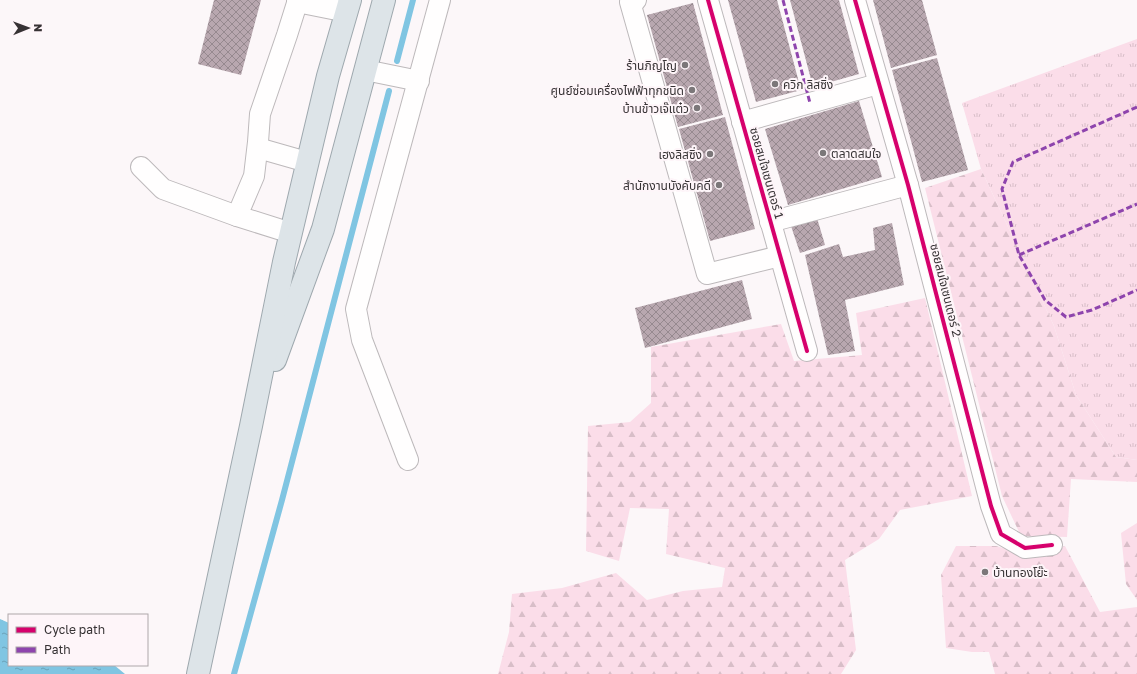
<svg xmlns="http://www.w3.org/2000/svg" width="1137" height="674" font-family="'Golos Text','Noto Sans Thai',sans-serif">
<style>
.grass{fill:url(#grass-tufts)}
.forest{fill:url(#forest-firs)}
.water{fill:url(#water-ripples)}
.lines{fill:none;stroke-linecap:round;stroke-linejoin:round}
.stream{stroke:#80c5e2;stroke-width:6}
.building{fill:url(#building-cross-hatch)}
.minor-casing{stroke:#bdb9bb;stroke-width:22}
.major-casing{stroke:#9ea8ae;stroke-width:24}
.minor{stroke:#fffefe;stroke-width:20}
.major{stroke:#dde4e8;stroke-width:22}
.quiet{stroke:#8e44ad;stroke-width:3;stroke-dasharray:6 3;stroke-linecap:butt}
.cycleway-casing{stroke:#fef5f9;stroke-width:6}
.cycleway{stroke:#d6006c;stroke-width:4}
.poi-dot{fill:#7b7779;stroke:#fef5f9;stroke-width:1.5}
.labels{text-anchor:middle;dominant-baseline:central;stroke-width:4;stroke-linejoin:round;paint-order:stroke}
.poi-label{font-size:12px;fill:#363234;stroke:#fef5f9;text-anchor:end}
.street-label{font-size:12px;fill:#363234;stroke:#fef5f9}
</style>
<defs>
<pattern id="grass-tufts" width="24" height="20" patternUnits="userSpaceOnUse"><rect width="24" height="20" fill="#fbdde9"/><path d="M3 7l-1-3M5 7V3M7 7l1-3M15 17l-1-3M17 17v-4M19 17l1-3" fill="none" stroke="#d8bec8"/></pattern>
<pattern id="forest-firs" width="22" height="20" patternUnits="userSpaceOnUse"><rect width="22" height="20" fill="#fbdde9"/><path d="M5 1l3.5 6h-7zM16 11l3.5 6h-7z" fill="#d8bec8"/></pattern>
<pattern id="water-ripples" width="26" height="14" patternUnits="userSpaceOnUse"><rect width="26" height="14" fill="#80c5e2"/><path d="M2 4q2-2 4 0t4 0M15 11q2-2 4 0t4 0" fill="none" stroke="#6aa1b8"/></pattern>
<pattern id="building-cross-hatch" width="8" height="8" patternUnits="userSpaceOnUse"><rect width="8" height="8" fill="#b8a7af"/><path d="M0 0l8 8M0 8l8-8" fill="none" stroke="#96898f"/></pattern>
</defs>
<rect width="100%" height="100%" fill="#fcf7f9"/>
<path class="grass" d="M1137,39v421l-21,-3 -40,-62 -22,-69 -73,-157 -19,-66z"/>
<g class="forest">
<path d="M981,169l73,157 22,69 40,62 21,3v22l-66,-3 -4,58 -46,-1 -19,-40 -77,-308z"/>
<path d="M925,298l47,198 -72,14 -21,29 -34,21 11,90 -15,24h-343l11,-42 3,-38 50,-6 54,-15 31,27 36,-9 39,-4 3,-19 -59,-14 3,-45 -39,-1 -11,53 -33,-10 2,-125 42,-4 21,-19v-56l130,-23 13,37 68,-6 -6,-42z"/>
<path d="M1137,523v77l-11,-16 -5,-51z"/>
<path d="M956,546h40l38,11 31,-11 35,66 37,-5v67h-142l-6,-22h-17l-26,-4 -5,-73z"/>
</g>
<path class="water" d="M0,619l9,4v42h105l11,9h-125z"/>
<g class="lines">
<g class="stream">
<path d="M397,61l16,-61"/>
<path d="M234,674l48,-174 107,-409"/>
</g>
</g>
<g class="building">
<path d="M214,0h47l-20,75 -43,-11z"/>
<path d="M728,0h49l24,90 -45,12z"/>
<path d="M790,0h49l20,74 -46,13z"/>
<path d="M873,0h49l15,55 -46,13z"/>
<path d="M693,3l30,112 -45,12 -31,-112z"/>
<path d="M937,58l31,112 -46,12 -30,-112z"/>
<path d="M859,101l23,76 -94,28 -23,-76z"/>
<path d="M725,117l30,112 -45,12 -31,-112z"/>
<path d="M817,218l8,27 -25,8 -9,-27z"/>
<path d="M892,223l12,62 -59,15 10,51 -27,4 -23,-100 34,-11 4,13 32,-7 -2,-22z"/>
<path d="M742,280l10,39 -107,29 -10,-40z"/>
</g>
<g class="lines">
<g class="minor-casing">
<g id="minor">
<path d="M636,0l-6,2 77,272 73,-18"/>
<path d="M708,0l99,351"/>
<path d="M855,0l53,185 83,321 10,28 24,14 27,-3"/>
<path d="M297,2l50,10"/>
<path d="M365,70l54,11"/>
<path d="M742,122l136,-38"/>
<path d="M258,148l49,14"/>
<path d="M141,167l22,22 74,27"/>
<path d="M770,222l138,-37"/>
<path d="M291,233l-54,-17 17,-40 4,-34 2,-28 27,-79 11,-35"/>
<path d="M408,460l-46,-120 -6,-31 84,-309"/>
</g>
</g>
<g class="major-casing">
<g id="major">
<path d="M275,360l48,-131 61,-229"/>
<path d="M198,674l53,-248 33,-164 44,-186 22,-76"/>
</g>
</g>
<use href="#minor" class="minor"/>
<use href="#major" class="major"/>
<g class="quiet">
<path d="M783,0l27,103"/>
<path d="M1137,107l-124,55 -11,27 17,66 26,45 21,17 26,-7 45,-20"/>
<path d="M1019,255l118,-51"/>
</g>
<g class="cycleway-casing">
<g id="cycleway">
<path d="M708,0l99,351"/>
<path d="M855,0l53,185 83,321 10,28 24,14 27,-3"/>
</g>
</g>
<use href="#cycleway" class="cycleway"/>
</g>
<g class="poi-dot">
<circle cx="685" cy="65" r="4"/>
<circle cx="775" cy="84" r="4"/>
<circle cx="692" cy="90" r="4"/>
<circle cx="697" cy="108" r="4"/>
<circle cx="823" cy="153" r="4"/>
<circle cx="710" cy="154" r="4"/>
<circle cx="719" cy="185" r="4"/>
<circle cx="985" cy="572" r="4"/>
</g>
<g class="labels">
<g class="poi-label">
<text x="677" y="65">ร้านภิญโญ</text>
<text x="783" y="84" text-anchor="start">ควิก ลิสซิ่ง</text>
<text x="684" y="90">ศูนย์ซ่อมเครื่องไฟฟ้าทุกชนิด</text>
<text x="689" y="108">บ้านข้าวเจ๊แต๋ว</text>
<text x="831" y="153" text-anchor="start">ตลาดสมใจ</text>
<text x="702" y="154">เฮงลิสซิ่ง</text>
<text x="711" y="185">สำนักงานบังคับคดี</text>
<text x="993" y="572" text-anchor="start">บ้านทองโย๊ะ</text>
</g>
<g class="street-label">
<text transform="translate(767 173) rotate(74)">ซอยสมใจเซนเตอร์ 1</text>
<text transform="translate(946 290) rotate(76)">ซอยสมใจเซนเตอร์ 2</text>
</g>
</g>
<rect x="8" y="614" width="140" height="52" fill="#fef5f9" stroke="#aea7aa"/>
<rect x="16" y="627" width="20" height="6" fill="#d6006c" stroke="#aea7aa"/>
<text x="44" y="634" font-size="12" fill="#363234">Cycle path</text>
<rect x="16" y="647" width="20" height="6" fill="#8e44ad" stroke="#aea7aa"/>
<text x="44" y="654" font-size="12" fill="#363234">Path</text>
<g transform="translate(28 28) rotate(89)" stroke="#fef5f9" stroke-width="3" paint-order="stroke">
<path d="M0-3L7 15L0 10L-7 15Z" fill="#363234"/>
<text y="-6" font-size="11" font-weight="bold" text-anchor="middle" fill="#363234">N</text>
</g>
</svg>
